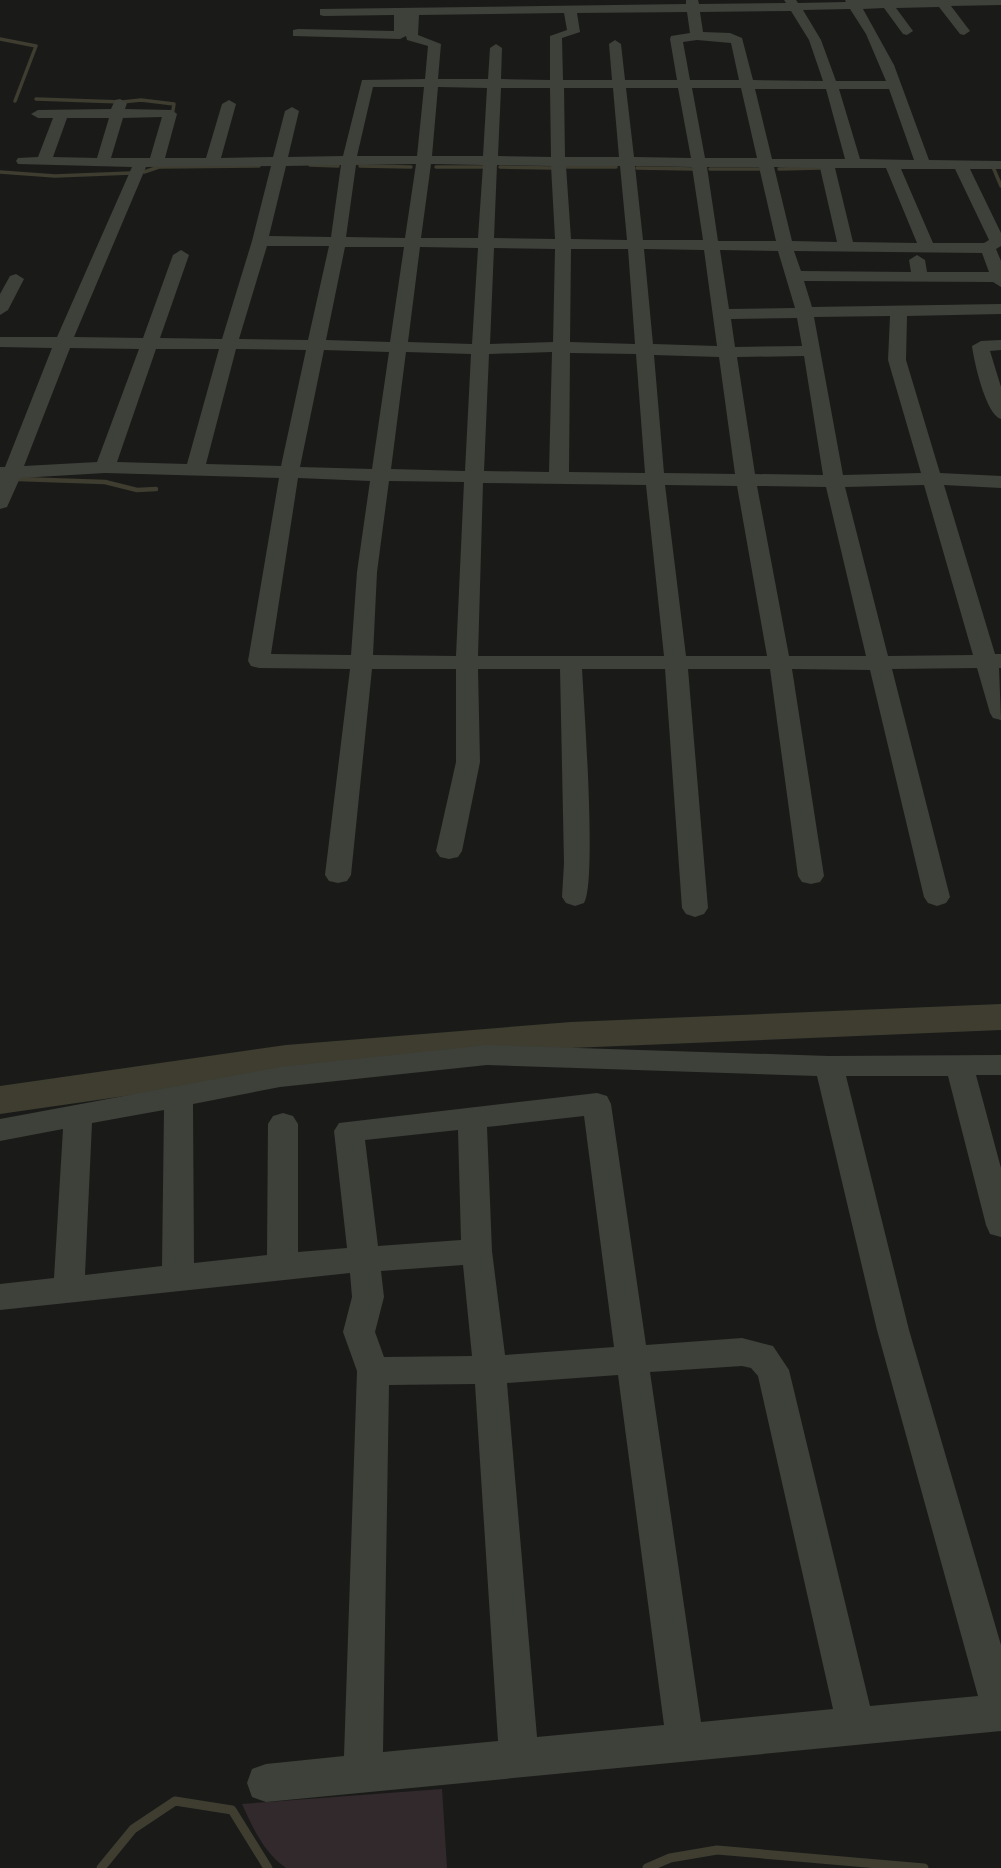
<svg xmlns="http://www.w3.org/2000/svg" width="1001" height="1868" font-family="'Space Grotesk',sans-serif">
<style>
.green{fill:#32292d}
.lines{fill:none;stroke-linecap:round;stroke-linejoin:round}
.stream-far2{stroke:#3e3d30;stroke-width:3.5}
.stream-far1{stroke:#3e3d30;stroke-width:4.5}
.stream{stroke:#3e3d30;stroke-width:9}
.river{fill:#3e3d30;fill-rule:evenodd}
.minor{fill:#3e403a;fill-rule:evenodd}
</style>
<rect width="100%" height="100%" fill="#1a1b19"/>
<path class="green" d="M442,1789l5,79h-161c-22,-15 -33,-40 -44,-64z"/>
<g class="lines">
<g class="stream-far2">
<path d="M0,39l36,7 -21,55"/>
<path d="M36,99l86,3 19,-2 33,4 -2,12"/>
<path d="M310,165l28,1"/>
<path d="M360,166l51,1"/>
<path d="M160,167l99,-1"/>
<path d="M436,167h47"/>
<path d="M500,167l53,1"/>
<path d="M567,167h49"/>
<path d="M989,167h4l8,19"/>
<path d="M637,168l57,1"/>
<path d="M710,169h51"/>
<path d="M779,169l41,-1"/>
<path d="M0,172l55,4 76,-3"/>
<path d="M144,172l18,-6"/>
</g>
<path class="stream-far1" d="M18,479l87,3 32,8 19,-1"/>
<g class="stream">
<path d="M101,1868l32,-39 42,-28 57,9 36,58"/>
<path d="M647,1868l23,-10 47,-8 207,18"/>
</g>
<path class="river" d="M1001,1004v26l-430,18 -285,25 -286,41v-28l286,-41 285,-23z"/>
<g class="minor">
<path d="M686,0h12l1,4 87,-1 -2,-3h12l2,3 48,-1 -1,-2h156v5l-50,1 19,25 -6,4 -4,-1 -21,-27 -43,1 17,23 -6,4 -4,-1 -19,-26 -21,1 31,56 35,95 72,1v8h-31l31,64v13l-5,3 5,12v26l-8,-5 -189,-1 8,26 189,-3v10l-94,2 -1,44 34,113 61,3v12l-57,-3 51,169h6v14h-2l2,52 -8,-2 -3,-5 -13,-45 -85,1 58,228 -4,6 -9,3 -9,-3 -4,-6 -54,-227 -78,-1 32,207 -4,6 -9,2 -9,-2 -4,-6 -28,-207h-82l20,239 -4,6 -9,3 -9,-3 -4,-6 -17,-239h-83c2,36 15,213 2,234l-9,3 -9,-3 -4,-6 2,-34 -4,-194h-82l2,93 -18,89 -4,6 -9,2 -9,-2 -4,-6 20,-89v-93h-84l-21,206 -4,6 -9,2 -9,-2 -4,-6 25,-206 -91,-1 -8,-2 -3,-5 31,-183 -174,-5 -85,5 -13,29 -7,2v-42h5l47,-119 -52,-1v-10h57l75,-170 -114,-3 -2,-3 2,-3 20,-1 15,-39h-15l-7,-4 7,-4 73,-1 4,-9 5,-1 7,4 -2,6 47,1 5,4 -12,44h41l16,-54 7,-4 7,4 -15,54 52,-1 12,-46 7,-4 7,4 -11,46 55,-1 19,-76 63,-1 3,-33 -21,-6 -1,-4 -6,3 -107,-3v-6l5,-1 96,2v-16l-70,1 -4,-1v-6l366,-5zM850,9l16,25 20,47h-50l-15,-41 -18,-30zM791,11l18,29 14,41 -70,-1 -11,-42 -12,-5 -27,-1 -3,-20zM687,12l3,21 -19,3 -1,3 7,41h-52l-4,-36 -6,-4 -6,4 3,36h-49l-1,-42 18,-6 -3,-19zM564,13l3,17 -17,6v44l-49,-1 1,-31 -6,-4 -6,4 -2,31h-50l3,-35 -23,-9 1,-20zM697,40l34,3 8,37h-49l-7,-38zM373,87h51l-7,69h-60zM438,87l49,1 -4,68h-51zM501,88h49l1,69 -53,-1zM564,88h49l6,69h-54zM626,88h52l13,70 -57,-1zM692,88h49l16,70h-52zM755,89h71l19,70h-73zM839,89h50l25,71 -54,-1zM162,117l-12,41h-39l12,-40zM67,118h42l-12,40 -44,-1zM416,164l-11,74 -59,-1 10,-72zM431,164l52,1 -5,73h-57zM341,165l-10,72 -62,-1 17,-70zM497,165l54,1 4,73 -61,-1zM271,166l-19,75 -30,98 -62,-1 29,-83 -8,-5 -8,5 -30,83 -69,-1 72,-170zM566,166h54l7,74 -56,-1zM635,166l57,1 11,73h-60zM707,167h52l17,74h-58zM774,167l46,1 17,74 -45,-1zM835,168h51l31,75 -64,-1zM901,169h54l34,71 -5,3h-51zM267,246h62l-21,94 -69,-1zM345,247h59l-14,95 -64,-2zM420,247l58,1 -6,96 -64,-2zM494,248l61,1 -2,93 -63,2zM571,249h57l7,95 -65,-2zM644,249l60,1 13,96 -64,-2zM720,250l58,1 17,57 -66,1zM794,251l188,2 7,19h-62l-2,-12 -8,-5 -8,5 2,12 -110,-1zM890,316l-2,44 33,113 -78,2 -29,-158zM797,318l5,28 -67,1 -4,-28zM70,348l69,1 -42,113 -73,4zM156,349h63l-32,115 -70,-2zM236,349l70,1 -25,116 -75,-2zM324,350l65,2 -17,117 -72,-2zM406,352l65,2 -6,117 -74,-2zM552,352l-3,120 -65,-1 5,-117zM570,353l66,1 9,119 -76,-1zM654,355l65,2 16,117 -71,-1zM804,356l19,119 -68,-1 -18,-117zM298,478l72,3 -13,91 -6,83 -80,-1zM389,481l75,1 -8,174 -83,-1 4,-83zM483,483l163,2 18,171h-186zM665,485l72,1 30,170h-81zM924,485l49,170 -85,1 -43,-169zM757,486l69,1 40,169h-77z"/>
<path d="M16,274l8,5 -16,31 -8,5v-21l10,-18z"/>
<path d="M1001,340v10l-11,1 11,36v32c-15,-4 -27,-57 -29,-73l9,-5z"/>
<path d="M487,1045l342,11 172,-1v20h-25l25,93v69l-11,-3 -4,-9 -38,-149h-102l63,254 92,315v86l-735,71 -14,-5 -5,-14 5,-14 14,-5 78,-8 13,-385 -14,-39 9,-35 -2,-24 -350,37v-26l54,-6 9,-149 -63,12v-22l280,-52zM487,1065l330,11 60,254 101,366 -108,10 -81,-336 -16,-24 -31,-8 -96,7 -35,-241 -4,-8 -10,-3 -258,30 -5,8 13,117 -49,4v-128l-5,-8 -10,-3 -10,3 -5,8 -1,131 -73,8 -1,-159 87,-17zM164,1110l-2,156 -77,9 7,-152zM584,1116l30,231 -109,8 -13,-104 -5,-124zM458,1130l3,110 -83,6 -13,-106zM463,1265l9,91 -88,1 -9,-25 9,-35 -3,-26zM742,1366l9,2 7,8 75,333 -132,13 -51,-350zM618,1375l46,350 -127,12 -30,-354zM475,1384l23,357 -115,11 6,-367z"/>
</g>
</g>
</svg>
